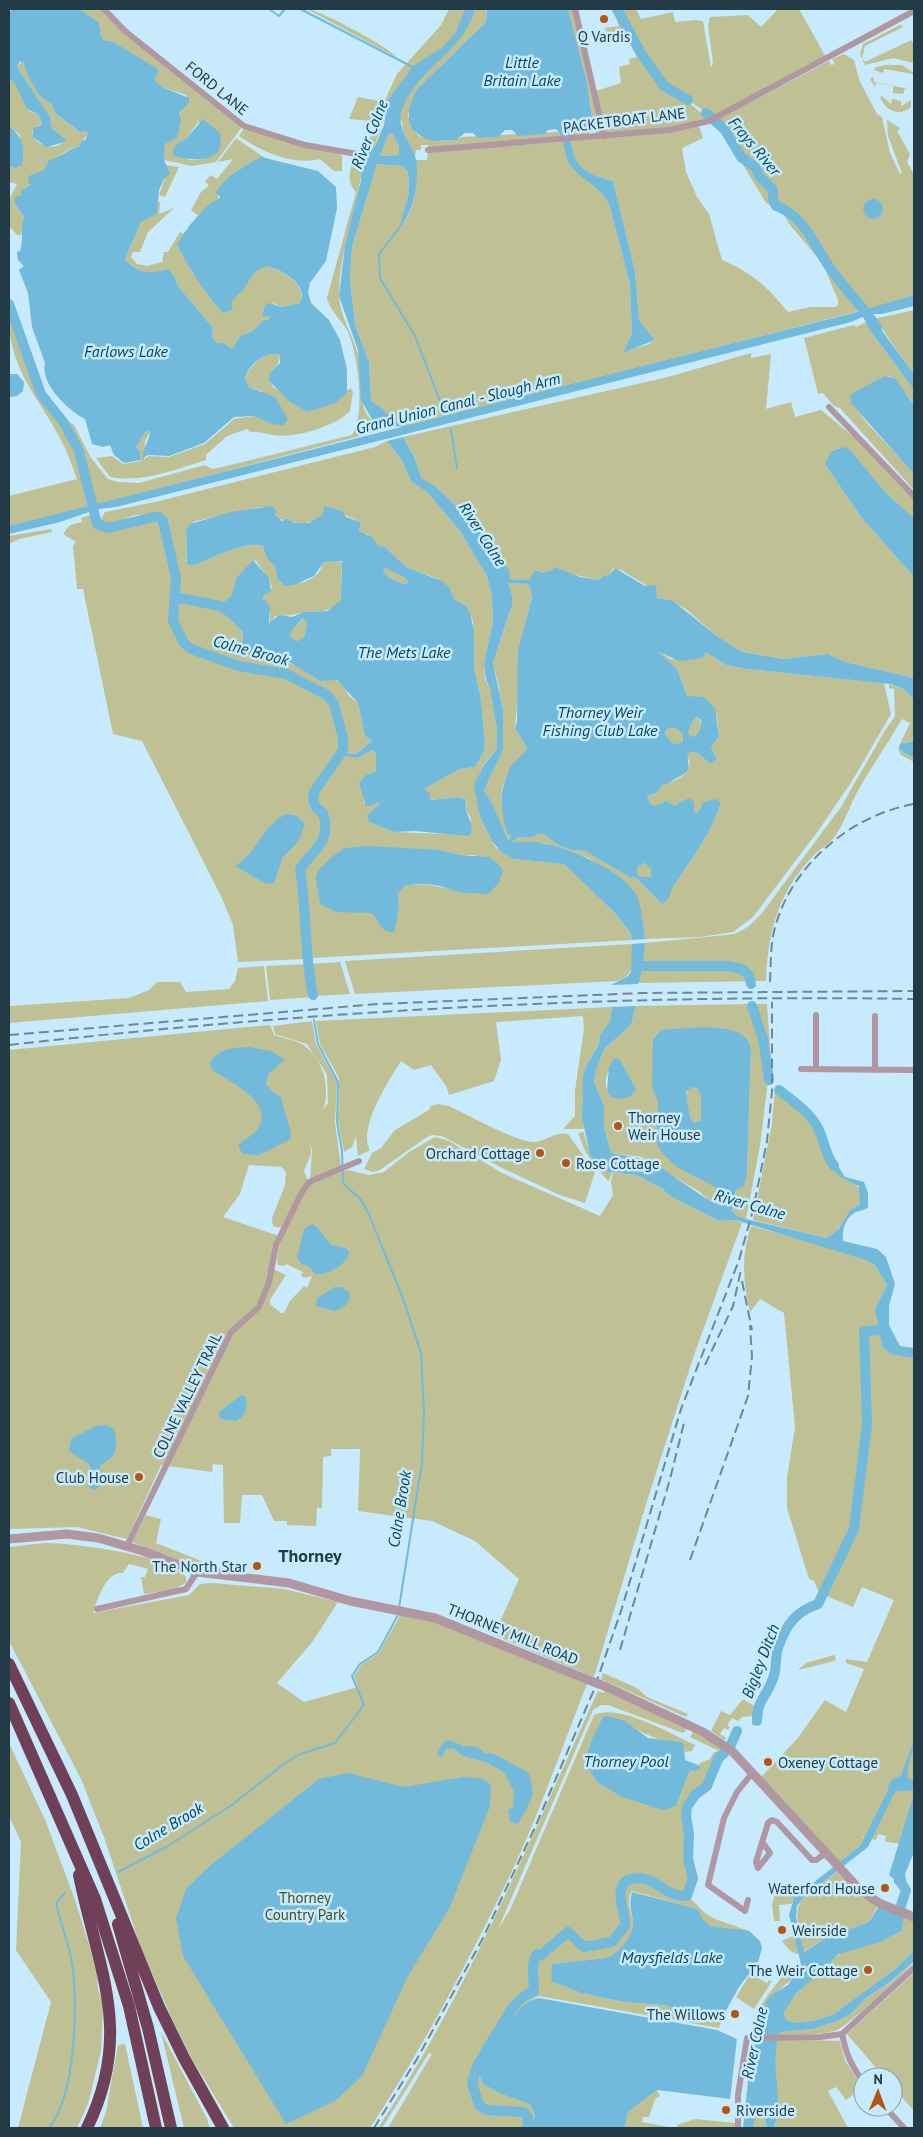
<svg xmlns="http://www.w3.org/2000/svg" width="923" height="2137" font-family="'PT Sans',sans-serif">
<style>
.green{fill:#bfc094;fill-rule:evenodd}
.water{fill:#71badc;fill-rule:evenodd}
.lines{fill:none;stroke-linecap:round;stroke-linejoin:round}
.stream{stroke:#71badc;stroke-width:2}
.river{stroke:#71badc;stroke-width:10}
.minor{stroke:#b097a2;stroke-width:6}
.tertiary{stroke:#b097a2;stroke-width:9}
.motorway{stroke:#6f4058;stroke-width:12}
.rail{stroke:#6b8997;stroke-width:2;stroke-dasharray:10 5;stroke-linecap:butt}
.tertiary-bridge{stroke:#b097a2;stroke-width:9}
.poi-dot{fill:#b5550f;stroke:#c7eafc;stroke-width:2}
.labels{text-anchor:middle;dominant-baseline:central;stroke-width:5;stroke-linejoin:round;paint-order:stroke}
.poi-label{font-size:15px;fill:#223b46;stroke:#c7eafc;text-anchor:end}
.street-label{font-size:15px;fill:#223b46;stroke:#c7eafc}
.park-label{font-size:15px;fill:#4d4d1a;stroke:#c7eafc}
.water-label{font-size:16px;font-style:italic;fill:#05465e;stroke:#c7eafc}
.quarter-label{font-size:18px;font-weight:bold;fill:#223b46;stroke:#c7eafc}
</style>
<rect width="100%" height="100%" fill="#c7eafc"/>
<g class="green">
<path d="M79,9h24l139,118 -26,35 -24,4 -28,-6 1,-16c13,-11 9,-32 24,-41l-3,-8 -24,-8 -9,-7 5,-10 -44,-28 -10,-2 -3,-3 -2,-15zM199,121l6,38 -15,1 -10,-4 -3,-12 9,-5z"/>
<path d="M307,9c11,0 85,40 89,48z"/>
<path d="M449,9h38l-1,13 -70,68 -8,25c2,5 3,11 6,15 8,14 36,13 48,7l96,-5 3,6 -133,11v-4h-7v5h-5l-1,6 -12,-25 -1,-10 -17,-5 -11,32 -7,4 -1,-5 10,-22h-5v-4l-22,-2 9,-22 26,5 13,-28 44,-49z"/>
<path d="M568,9h6l29,127h-7l-1,-5 -6,1v5l-4,2 75,-7 39,-6 4,12 -21,10 4,24 11,25 12,17 13,46c30,13 45,26 66,52l23,-5h24l3,-2v-5l-15,-36 -33,-39 -6,-10 -18,-12 -42,-70 -10,-12 11,11 15,25 15,11 5,10 12,13c-1,16 8,15 20,24l71,95 -460,118c-13,-8 -19,-21 -32,-27l-2,-39 -14,-37 -5,-46 2,-32 25,-83 25,2 6,5 1,21 -9,36c15,-18 19,-46 15,-68h12l1,-9 135,-9 7,22 36,33 5,13 19,74 2,51 -8,17 25,-8 6,-4 -16,-20 -4,-49 -22,-90c-34,-9 -39,-15 -44,-50l24,-7 -6,-42z"/>
<path d="M618,9h18l5,10 32,-7 2,10 20,-2 8,1 8,47 2,-6 -5,-36 2,-9 38,-2 13,12 17,-18h21l27,48 -112,61 -36,-25 28,24v3l-37,8 -64,6 -9,-43 25,-8 -2,-16 11,-3 -1,-5 8,-2 -9,-17 -8,-7 -5,1 -9,-3 -1,-3 14,-2 -5,-14 46,75 2,-1 16,7 -12,-7z"/>
<path d="M900,25l3,2 -38,19 -3,12 3,4 46,-22 3,4v19l-21,-5 -28,7 -5,-11 3,-10z"/>
<path d="M844,54l10,6 6,22 17,32 5,3 8,36 10,21 2,-1 -14,-37 -1,-16 13,8 -3,3 13,23 -3,8 7,12v121l-48,15 -34,-41 -39,-57 -16,-7 -2,-16 -14,-14 -4,-8 -14,-10 -18,-29 -9,-8 113,-59 2,4 4,-1 -3,-5z"/>
<path d="M22,61l19,36 11,7 3,9 22,17h11v3l-9,14c-19,0 -29,26 -47,28l-1,10 -10,5v6l-6,8 9,13 -3,18h-4l-7,-8 -1,-27 8,-16 -8,-2v-16l6,2 5,-33 -11,-10v-46l5,3 15,29 9,3 4,9 -10,9c4,16 24,19 34,8l-14,-12 -2,-11 -33,-50z"/>
<path d="M886,65h16l12,8v6l-1,-5 -29,-5 -1,4 -9,-3 2,-3z"/>
<path d="M873,77l1,5 40,8 -9,-2 -2,6 -10,-1v-7l-17,-3 -1,4 -5,-8z"/>
<path d="M882,96l9,8 1,-5 9,2v5l10,-6v7c-11,10 -26,4 -31,-10z"/>
<path d="M244,128l95,25 3,3v15h-8l-14,-12c-26,7 -60,-8 -81,-23z"/>
<path d="M389,133l4,1 6,13v8l-19,1z"/>
<path d="M236,138l29,20c-7,0 -8,4 -15,6 -15,4 -23,17 -34,28l3,7 -20,17 -8,-6 10,-18 8,-6 -4,-5 6,-6 6,4 16,-20 -15,3z"/>
<path d="M353,158l8,4c2,13 -2,22 -4,34 -7,32 -18,65 -18,98 0,24 18,46 21,70 2,19 -4,54 21,61l2,5 -286,75 -16,-53 -14,-27v-5l7,5 17,33 17,21 10,3 21,1 66,-18 7,4 6,-1 134,-33c14,-20 6,-83 -5,-105 -6,-10 -18,-21 -20,-32l29,-106c-10,-11 -6,-19 -3,-34z"/>
<path d="M165,165l14,2 -14,30 -6,-2 9,-25z"/>
<path d="M158,202h2l-1,12 15,-6 -26,24 -8,20h-7l-2,5 6,7 10,2 15,-4 2,-10h4l12,-20 4,2 -7,11 16,29 40,33 -3,-3c3,-6 7,-9 11,-13 11,-12 9,-20 27,-25 14,6 40,18 32,37l-18,4 -9,-4 -11,13h8v3l-8,2 -9,10 -13,5 -8,13 -8,-6h-7l-5,-6 1,-9 -35,-42 -4,-10c-22,-10 -28,5 -49,-17l16,-37 15,-8z"/>
<path d="M914,310v64l-37,-52 1,-4z"/>
<path d="M9,319l32,75 23,30 14,27 6,21 4,35 -79,19v-30l68,-17c-5,-13 -9,-27 -16,-39 -21,-41 -52,-71 -52,-121z"/>
<path d="M866,322l8,14 40,54v16l-7,-11 -18,-19 -35,16 -4,8 16,22 48,51v17l-74,-82 -6,-2 -11,-13 -5,1 -14,-56 50,-13 2,2z"/>
<path d="M271,352l9,3c-1,11 -5,13 -10,22l2,9 36,26c18,-8 29,-11 42,-24l3,3 -3,20c-13,15 -57,28 -77,24 -8,-1 -14,-4 -23,-3l-3,-3 -20,7 -21,19v5c-32,10 -63,23 -96,17l-14,-19 16,-2 11,8 18,-3 -1,-10 -4,-4 10,-16 4,1 -5,9 -1,18 5,-3 20,1 36,-13 29,-25 20,-3 17,8 17,-5 -7,-11 -20,-17 -12,-4 -4,-7c1,-10 17,-25 26,-28z"/>
<path d="M751,353v5l20,-4 -5,55 25,-7 4,15 26,-7 33,27 60,62v19l-28,-25 -40,-45h-8l-13,16 36,53 53,60v101l-69,-16 -17,-8 -44,5 -42,-7 -25,-16 -31,-27 -20,-10 -5,1 -5,-4 1,-4 -34,-21 -10,-3 -4,7 -10,5 -47,-10 -12,3 -11,7 -19,-1 -40,-60 -35,-33 -15,-8 -5,-21 -12,-20 265,-60z"/>
<path d="M387,441l14,18 11,23 16,11 32,38 27,45 5,21 1,24 -9,43 1,16 5,8 7,41v19l-15,19 -6,15 4,35 12,24 4,7 18,11 50,5 50,48 16,20 2,8 -321,18c-5,-30 -5,-59 -10,-88 10,-15 38,-37 23,-58 -5,-6 -11,-6 -10,-15 1,-7 22,-34 27,-42l17,3 14,-8 4,3v18l-10,4 -2,28 15,-1 1,2 -12,11 1,7 25,10 76,3 1,-17 -5,-8 1,-8 -10,-5 -28,3 1,-4 -6,-7 35,-20 16,-2 9,-16 1,-7 -4,-45 -7,-31 -1,-47 -7,-15 -12,-7 -9,-14 -9,-7 -30,-11 -21,-20 -7,-1 -10,-12h-6l-3,-4 2,-8 -34,-15 -4,1v7l-10,6 -12,3 -25,-6 -1,-5 -14,-6 -65,14c-17,8 -7,26 -10,40l7,5c19,-7 51,-26 70,-20l12,20 2,12c10,10 32,6 41,-5 3,-3 4,-8 6,-11l14,-1 5,2c-4,9 0,20 -1,30 -2,23 -26,16 -40,20 -10,2 -16,3 -27,3l-5,7v-12l-7,-10 1,-6 8,-7 -3,-9 -13,-18 -3,-1 -17,18 -3,17 -10,8 -11,1 -36,-8v-22l-12,-54c-6,-5 -28,-7 -35,-3 -12,4 -16,12 -30,6l6,-11 50,-10 220,-55zM440,850l20,5h15l-3,37c-25,-1 -41,-11 -68,-6l-6,7 1,15 -6,24 -22,-19z"/>
<path d="M90,515l4,10c17,9 42,-3 60,-7h5l4,4 12,56 -3,43 12,22 6,7 49,17 47,8 40,22 7,8 9,42 -29,45 -2,8 3,8 8,6c8,25 -9,36 -23,54 4,31 3,61 6,91l-67,3 -5,-37 -12,-29 -79,-155 -29,-7 -30,-145h-6l-4,-43 3,-4 -13,-8 7,-9 12,-3 -1,-4zM287,814l15,6 -4,22 -10,7 -22,35 -31,-18 11,-6 22,-31z"/>
<path d="M51,529l1,3 -33,7 -10,5v-8z"/>
<path d="M387,568l19,10 2,4 -2,2c-8,-1 -19,-6 -23,-13z"/>
<path d="M507,583l22,1 3,14 -8,30 -9,100 12,20c-4,8 -13,13 -17,21 -13,22 -10,45 2,67l-4,4 -15,-35 -9,-15 19,-40 -4,-63 -6,-24 17,-51 2,-16z"/>
<path d="M176,599l37,8 16,10 14,15 -1,16 14,7 16,2 25,9 23,15 14,-2 9,6 6,11 9,7 7,33 7,2v2l-15,14 -13,-2v-14l-9,-34 -8,-9 -40,-22 -47,-8 -49,-17c-14,-14 -19,-30 -15,-49z"/>
<path d="M304,618l3,5 -3,15 -8,3 -5,-4 -1,-4z"/>
<path d="M659,651l11,8 33,-1 3,-6 20,13 21,4 137,14 7,31 -39,67 -34,50 -65,86 -20,15 -33,5 -55,2 -7,-41 -21,-22 -28,-18 -45,-15h-33l7,-6 11,1 11,-4 5,1 13,10 13,5 14,1 46,27 4,-1 27,27c7,-6 8,-12 12,-19 18,-27 37,-51 47,-82l-15,-2 -5,4 -3,7 -4,2v-8l-5,-8 -8,3 -6,5 -12,-4 -8,4 -5,-2 -3,-8 10,-3 5,-9c8,0 25,-8 27,-16 2,-6 -3,-10 0,-16l9,1 12,11 7,-5 -6,-12 8,-10 -2,-21 -30,-20 -10,-27 -18,-14 -2,-3z"/>
<path d="M889,684l16,6 9,10v35l-3,8 -7,-1 -5,5 5,6 10,5v4l-13,-7 -3,-7 12,-25 -8,-4c-13,23 -29,45 -42,68 -9,15 -14,33 -24,48 -6,9 -18,15 -25,23 -34,37 -43,75 -45,123l-128,2 7,-40 90,-9 13,-7 14,-14 79,-106 43,-75 11,-16 -1,-27 -5,-1z"/>
<path d="M697,717l5,6 -1,7 -8,7 -5,-3 4,-12z"/>
<path d="M668,728h7l8,6v8l-6,2 -6,-2 -6,-9z"/>
<path d="M645,863l6,5v9h-11l-3,-4 1,-7z"/>
<path d="M632,944c0,18 5,30 -15,37l-262,13 -10,-33z"/>
<path d="M340,962l10,32 -35,2 -5,-32z"/>
<path d="M308,964l5,33 -43,3 -4,-34z"/>
<path d="M264,966l4,35 -259,22v-17l120,-8 20,-8 8,-8h23l6,10 43,-3 6,-8 3,-13z"/>
<path d="M751,1004l12,35 5,41 -8,66 -14,73 -10,-4 -4,-6 4,-8v-11l9,-8 2,-8 4,-125 -15,-17 -25,-4 -50,2 -8,9 1,17 33,39v-6l6,-2 5,2 3,8v23l-6,3 -5,-5 -3,-19 -29,3 65,88h6l-4,15 -3,1 -14,-6 -8,-8 -58,-35 -31,-4 -7,-26v-21l-10,-24 2,-13 8,-20 27,-24 5,-19zM619,1058l17,31 -5,1 -4,-5 -4,4 5,4 -17,4c-11,-14 -3,-29 8,-39z"/>
<path d="M753,1004h14l4,58 -1,17 -6,-40z"/>
<path d="M612,1007l-2,14 -10,14 -1,9 -14,24 -3,36 2,25h-21l12,-13v-25l9,-63 -1,-12 -87,6 5,38 -7,21 -45,14 -3,-9 -15,-21 -17,5 -13,-9c-12,19 -44,68 -31,89l-12,6 -2,-19 -4,10 -8,5 -6,-31 1,-43 -19,-34 -4,-23z"/>
<path d="M312,1021l4,23 21,38 -2,40 6,45 -31,13 2,-28 -2,-12 1,14 -7,17 4,10 -26,47 -9,-2 -1,-8 13,-33 1,-13 -5,-5 -32,-2 -9,29 -17,23 56,19 -6,33 13,6 -16,25v4l11,9h3l6,-12 14,-15 3,2 5,-12 -8,2 -3,-3 2,-3 -17,-8 -2,2 -6,-1c-5,-20 21,-64 32,-82l38,-13 21,5 15,-3 25,-20 26,-15 14,4 53,32 98,43 13,-21 -2,-13 2,-9 24,2 24,13 11,9 47,24 16,-1 7,3 -48,132 -47,146 -53,176 -100,-42 25,-56 -44,-38 -43,-20 -74,-10 2,-62h-29v7l-8,1 -1,51h-5l-1,18 -29,-1v-4h-13l-12,-26h-20l-2,28h-16l-1,-58 -10,-1 -1,8 -51,-7 -34,74 -50,-12 -68,2v-479l261,-25 4,10c8,3 18,4 26,8 23,12 31,45 23,67l5,-7 -1,-28 -4,-7 -16,-24 -32,-10 -2,-8z"/>
<path d="M775,1088l18,15 23,25 8,28 6,12 30,20v16l-11,7 -10,18 -13,9 -73,-18 19,-96z"/>
<path d="M438,1104l11,2c17,8 69,37 86,36 11,-1 21,-11 33,-8l27,38 -10,31 -25,-8 -56,-26 -62,-33 -10,-1 -5,2 -47,33 -7,2 -9,-3 8,-16 9,-5 14,-18 34,-20 2,-4z"/>
<path d="M584,1132c3,17 11,35 28,41l-3,8 -3,-2 -20,-26 -8,-20z"/>
<path d="M751,1226l92,25 23,9 9,5 12,20 -12,24 7,37 32,12v487l-27,-3h-2l1,-6 -8,-2 -2,6 -14,-4 2,2 -4,8 -23,19 -77,-87 37,-39 28,-39 21,12 18,-43 -18,-6v-4l21,3 27,-62 -32,-13 -9,20 -34,-14 -5,-12 -5,-2 -22,-71v-30l8,-51 -11,-114 -24,-14 -10,13c-7,-30 -9,-56 1,-86z"/>
<path d="M146,1515l15,4 -5,24 68,27v2l-37,-9 -55,-21z"/>
<path d="M45,1543c27,0 126,12 141,34v6l-14,7 -28,4 -3,-17h4l3,-8 -19,-5 -6,9c-17,-2 -26,27 -30,40l96,-18 11,-11 13,-1 71,6 54,13 -25,39 -36,42 27,19 54,-15 -4,-11 8,-12 17,-11 22,-39 31,5 155,65c-25,63 -47,128 -76,189 -42,88 -88,174 -141,255h-136l-42,-69 -20,-40 -31,-71 -37,-111 -23,-58 -72,-138v-94z"/>
<path d="M834,1655l2,4 -2,2 -36,9 8,-7z"/>
<path d="M603,1673l34,15 10,9 41,17 -2,3 -85,-38z"/>
<path d="M598,1691l5,2 2,-2 78,34 3,6 -3,2 -75,-28h-7l-8,5 -95,219 12,-19 84,-195c25,-12 77,19 101,30l-3,6 -7,1v-3c-21,-10 -42,-12 -60,-28l-34,20 -7,21 14,21 22,13 20,5 8,5h28l14,-36 5,1 5,-8 10,-4 4,-7 5,-1 -29,-14 3,-5 32,17 -9,10 -10,26 -14,11 -4,13 -1,48 3,24 -4,14c-20,4 -34,-28 -61,-16 -13,11 -1,33 -1,47l-13,14 -26,4 -16,-14 -6,2 -22,21h-4l-6,12 3,18 3,-5 -4,-14 2,-7 19,-10 13,-13 17,14c16,-1 37,-4 42,-22l-4,-35 4,-9 13,-2 13,1 22,15 15,1 16,16 10,6 34,12c-14,0 -35,1 -45,-10 -5,-6 -5,-10 -13,-14l-59,-16c-8,12 2,22 1,34 -1,14 -15,29 -27,33l-53,6 -2,17 30,12 43,9 39,3 37,8 24,1 -5,14 -180,-32c-28,12 -46,52 -60,77l4,11 18,10 29,10 5,12 -4,12h-143l44,-74 -3,-1 -47,75h-4c90,-136 152,-289 220,-437z"/>
<path d="M743,1699l13,8 -1,16 -3,3v-10l-10,1 -4,4 -6,-3 -5,7 3,2 -2,3 -4,-2 -4,6 6,4 -1,2 -14,-9 10,-20 9,4z"/>
<path d="M9,1743l37,79 29,78 22,71 1,18 5,16 -2,46 -13,53 -11,24h-59l33,-126 -35,-52 5,-108 -12,-26z"/>
<path d="M837,1872l25,26 16,7 -9,17 -19,7 -15,3 -32,20c-11,-55 -9,-47 34,-80z"/>
<path d="M776,1891l21,3 -6,10 -12,1 1,16h-6l-2,-17z"/>
<path d="M904,1915l10,5v31l-19,18 -61,45c-12,5 -38,13 -49,5 -1,-2 -1,-5 -1,-7 3,-12 52,-58 63,-62 19,-7 37,-8 55,-19z"/>
<path d="M795,1935l4,19c-8,0 -12,-7 -17,-13z"/>
<path d="M914,1961c-2,7 -68,66 -77,69 -18,6 -39,4 -58,5l1,-3 33,-3 27,-9 11,-6 15,-16 24,-15z"/>
<path d="M786,1971l9,5c-5,6 -10,8 -15,13 -13,11 -21,30 -24,47h-4c0,-26 20,-45 34,-65z"/>
<path d="M914,1973v138l-21,-24v-10h-9l-37,-43z"/>
<path d="M750,1974l17,9 2,-3 3,1 -18,28 -18,-12z"/>
<path d="M161,2032l46,87 3,9h-26z"/>
<path d="M778,2039l62,2 5,20 18,27 -17,12 -10,-13 -8,4 20,37h-74l2,-5 -1,-73z"/>
<path d="M125,2044l18,84h-43l6,-16 12,-67z"/>
<path d="M657,2090l3,6 -5,3 -6,18h-6l-1,5 32,6h-49l3,-16z"/>
<path d="M761,2111l6,17h-14l2,-16z"/>
<path d="M695,2119l40,4v5h-58v-3z"/>
</g>
<g class="water">
<path d="M11,9h68l20,13 2,15 3,3 10,2 45,28 -5,10 8,7 27,11v5l-10,10 2,6 -4,19 -12,6 -1,16 6,14 -6,5 -5,11 -2,24 -16,8 -16,37c13,15 24,15 43,10l6,7 4,10 35,42 -1,9 5,6h7l8,6 8,-13 13,-5 9,-10 8,-2v-3l-8,1 3,-11 4,-3 13,4 18,-4c9,-19 -18,-32 -32,-37 -18,5 -16,13 -26,25 -5,4 -8,7 -11,12l2,7 -10,3c-19,-21 -33,-43 -46,-68 7,-14 28,-41 42,-46l1,-3 -5,-3c15,-20 24,-24 46,-36l57,14 18,16 1,21 -11,53 -16,22 -2,10 3,10 18,17 11,20 7,29v24l-12,10 -27,9 -18,-10 -21,-21 1,-8 10,-10v-8c-13,-6 -34,11 -35,25l4,7 26,10 13,22 -4,6 -13,-1 -17,-8 -20,1 -30,26 -35,13 -21,-1 -5,3c-1,-10 6,-16 7,-26l-4,-1 -10,16 4,4 1,9 -17,3 -10,-8 -4,-10 -7,2 -11,-3 -7,-25c-17,-9 -45,-35 -40,-56l-13,-36 -4,-34 -9,-23 5,-4c-5,-4 -7,-6 -7,-14l3,-1c4,-12 0,-22 4,-34l-9,-13v-8h6v-6l10,-5 -3,-4 1,-5 15,-6 5,-10c11,-1 20,-13 30,-13l2,-5 5,-3 2,-8 -8,1 -25,-19 -3,-9 -11,-7 -11,-17 -7,-18 -3,-1 -3,6 33,50 2,11 14,12 -1,2 -19,5 -13,-10v-9l7,-2 2,-3 -4,-9 -11,-5 -13,-27 -5,-3v-60z"/>
<path d="M298,9h5l110,57 30,-19 13,-15 9,-23h10c-11,44 -62,61 -74,104 -4,15 10,30 14,43 6,21 -1,56 -16,73l10,-37 -1,-21 -6,-5 -25,-2 -25,83 -2,32 5,46 14,37 2,39c12,6 19,16 29,25l-17,4 -2,-5 -8,-4 -12,-21 -3,-50 -19,-54 6,-51 16,-65 1,-24 12,-8 10,-23 4,-25 24,-32zM389,133l4,1 6,13v8l-19,1z"/>
<path d="M487,9h81l19,73 6,43 -24,6c5,35 10,41 44,50l22,90 4,49 16,20 -32,13 9,-19 -2,-50 -20,-77c-7,-20 -28,-26 -40,-42 -6,-9 -4,-24 -14,-36l-8,1 -4,4 -26,2 -6,-6h-7l-7,7 -20,1 -5,-5h-8l-9,7 -21,1 -10,-2 -12,-9 -4,-9v-12l7,-19 70,-68z"/>
<path d="M203,119l17,14c7,33 -28,27 -47,23v-7l4,-5 9,-5z"/>
<path d="M9,125c13,12 16,21 13,40l-7,3 -6,-2z"/>
<circle cx="873" cy="209" r="10"/>
<path d="M914,295v11l-32,8h-13l-18,8 -735,185 -18,2 -38,13 -51,12v-8l848,-214z"/>
<path d="M871,316l43,58v16l-45,-61 -5,-11z"/>
<path d="M9,374h8l7,8 -1,9 -6,5 -8,1z"/>
<path d="M885,376l11,3 18,27v68l-63,-71 -1,-7 4,-4z"/>
<path d="M403,437l12,21 6,20 14,8 35,33 39,51 1,9 19,1 6,-10 6,3 11,-3 3,-3 25,10 19,3 4,-4 6,-1 6,-7 30,18 11,-1 1,13 16,3 44,35 25,16 42,7 44,-5 17,8 69,16v22l-9,-10 -14,-6 -144,-15 -21,-4 -20,-13 -3,6 -24,3 -22,-10 20,18 10,27 17,1 11,11 4,29 -8,10 6,12 -7,5 -12,-11 -9,-1c-5,13 8,17 -12,26 -6,3 -8,6 -15,7l-5,8 -10,3 3,8 5,2 11,-5 9,5 6,-5 8,-3 5,4v11l4,-1 5,-10 13,-3 5,4c-10,31 -29,55 -47,82 -4,7 -4,15 -12,19l-27,-27 -4,1 -46,-27 -14,-1 -13,-5 -13,-10 -5,-1 -11,4 -11,-1 -6,5c9,1 20,-1 30,1 27,5 84,28 96,55 3,7 6,32 7,41l-13,1 -2,-8 -16,-20 -50,-48 -50,-5 -13,-7 -9,-11 -12,-24 -6,-32 8,-17 15,-20v-19l-7,-41 -4,-8 -2,-16 9,-43 -1,-24 -5,-21 -27,-45 -32,-38 -16,-11 -11,-23 -14,-18zM508,583l21,1 3,14 -14,52 -1,72 -2,6 12,20c-4,8 -14,13 -17,20 -11,23 -10,41 -3,65l5,3 -4,4 -15,-35 -9,-15 19,-40v-39l-10,-48 19,-58v-9zM697,717l4,3c2,6 -2,14 -8,17l-5,-3 4,-12zM668,728h7l8,6v8l-6,2 -6,-2 -6,-9zM645,863l6,6v8h-11l-3,-4 1,-7z"/>
<path d="M842,447l7,2 37,44 28,25v59l-53,-60 -36,-53 6,-12z"/>
<path d="M272,506l4,4 -1,5 7,6 5,-2 7,4h15l13,-8 2,-9 18,5 4,6 15,5 -2,9 13,6 6,9 7,1 21,20 36,14 7,6 5,12 12,7 4,7 4,18v37l7,31 4,45 -1,7 -9,16 -16,2 -35,20 6,5v6l27,-3 8,2c2,4 0,7 1,11 3,9 7,14 5,24l-3,2 -53,-5 -21,1 -25,-10 -2,-7 13,-11 -3,-2 -6,4h-5l-7,-23 7,-8 10,-4v-18l-4,-3 -14,8 -18,-3 3,-5 3,3 11,1 15,-14 -7,-4 -7,-33 -21,-23 -17,1 -29,-18 -19,-6 -26,-3 -4,-6 1,-16 -15,-15 -15,-10 -1,-3 11,-1 9,-8 4,-17 17,-18 16,18 2,13 -7,4 -1,5h3l4,7 -1,16 10,-8 13,2 12,-5 24,-1 13,-11 1,-39 -18,1 -10,14 -20,9 -9,1 -8,-8 -2,-12 -8,-8 -4,-12c-18,-6 -52,13 -70,20l-6,-2 -1,-34 4,-6 41,-12zM386,568l20,10 2,4 -2,2c-8,-1 -19,-6 -23,-13zM303,618l4,5 -3,15 -8,3 -5,-4 -1,-4z"/>
<path d="M914,714v44l-10,-5 -5,-6 3,-4 10,-1 2,-7z"/>
<path d="M287,814l10,2 8,8 -7,18 -15,15 -9,26 -8,1 -31,-18c22,-12 28,-43 52,-52z"/>
<path d="M369,846l71,4 20,5 29,2 8,6 6,7 -4,13 -11,11c-10,-1 -24,0 -33,-3 -17,-7 -33,-9 -51,-5l-6,8 1,13 -4,23 -2,2c-14,1 -13,-13 -22,-19l-35,-1 -16,-8 -4,-25 2,-9 15,-14 12,-8z"/>
<path d="M645,943l-3,28 -4,13 -27,1 17,-9 3,-4 1,-28z"/>
<path d="M636,1006l-5,19 -27,24 -8,21 -2,12 10,24v21l7,26 39,7 58,40 14,6 3,-1 4,-15 -14,-3 -38,-20 -14,-13 -6,-9 1,-43 -6,-15 1,-48 8,-9c20,-1 70,-8 85,8 3,3 4,8 5,11l-4,125 -3,12 -8,4 -4,20 4,5 10,4 80,19 13,-9 10,-18 11,-7 -1,-18c-17,-7 -26,-13 -35,-30l7,-1 14,22 19,5 4,11v14c-4,4 -7,3 -12,5 -11,6 -14,17 -13,29l34,8 9,8 9,27 -6,22v19l11,21 14,2v10l-23,-4 -9,-8 -7,-37 12,-24 -12,-20 -9,-5 -131,-40 -16,1 -47,-24 -11,-9 -24,-13 -29,-3 -11,-7 -7,-10 -8,-38 1,-40 2,-9 14,-24 1,-9 10,-14 2,-14zM693,1087l5,2 3,8v23l-6,3 -5,-5 -4,-27z"/>
<path d="M249,1047l22,4 14,9 -16,13 -3,11 5,7 10,6c2,14 10,28 10,41l-4,3 -28,14 -16,-1 -4,-6v-4c7,-5 17,-11 21,-19 12,-24 -34,-46 -48,-55l-2,-8c10,-14 23,-14 39,-15z"/>
<path d="M619,1058l17,31 -5,7 -10,3 -10,-2 -4,-6 2,-24 5,-8z"/>
<path d="M312,1224l5,3 14,18 14,3 4,3c0,13 -22,25 -34,23l-5,-7 -8,-3 -5,-6 7,-29z"/>
<path d="M335,1287h7l8,6c1,10 -8,16 -16,18l-18,-5 1,-8z"/>
<path d="M242,1395l4,3c2,9 -1,19 -10,23l-15,-2 -2,-2 1,-6z"/>
<path d="M105,1425l9,4c4,18 4,28 -14,36l1,18 -5,7 -6,-2 -3,-5 5,-9 -3,-10 -20,-13 2,-12 25,-13z"/>
<path d="M608,1716l17,5 23,17 33,4 3,3 1,15 13,5 2,3 -5,3 -5,-1 -14,36 -13,4 -7,-2 -36,-12 -22,-13 -14,-21 7,-21 12,-24z"/>
<path d="M448,1740l16,6 13,1 8,6 9,1 35,19c8,26 1,28 -11,51l-8,-2 -2,-12 5,-3 1,-16 -10,-19 -18,-10 -23,-6 -10,-8 -7,1 -4,8 -5,-2 5,-11z"/>
<path d="M914,1740c0,13 -8,24 -6,38l6,3v8l-5,2h-12l-3,3 -26,53 -64,50 -7,9 -1,11 8,35 31,-20 15,-3 19,-7 10,-16 25,9 -2,16 -22,11 -41,12 -43,40 -12,18 1,7c11,8 37,0 49,-5l61,-45 19,-18v10l-25,22 -23,15 -15,16 -11,6 -27,9 -33,3c-12,33 5,66 -6,96h-7l-5,-17 -6,1 -3,16h-10l9,-84 15,-44 7,-7 14,-8 10,-14 3,-7 -12,-49 5,-17 66,-52 28,-56c1,-9 4,-12 13,-14z"/>
<path d="M348,1773l56,14 60,-10 19,2 8,6 -1,21 -40,101 -42,69 -46,100 -27,25 -49,23 -103,-168 -7,-38 10,-29 25,-24 108,-86z"/>
<path d="M914,1794v58l-9,22 3,18 -14,-9v-4l-5,-4z"/>
<path d="M632,1892l59,15 7,3 5,10 7,6 39,5 11,10 2,7 -4,14 -19,25 -15,27 -24,-1 -37,-8 -39,-3 -43,-9 -30,-12 1,-17 54,-6c12,-4 27,-21 27,-34 0,-14 -5,-16 -1,-32z"/>
<path d="M539,1998l178,32 20,9 -7,60 -73,-9 -29,22 -3,16h-95l5,-12 -5,-12 -29,-10 -18,-10 -4,-11c13,-21 34,-71 60,-75z"/>
</g>
<g class="lines">
<g class="stream">
<path d="M269,9l10,7 6,-7"/>
<path d="M399,228l-20,26 1,24 35,58 30,78"/>
<path d="M451,429l6,39"/>
<path d="M314,1020l4,24 20,38 -1,40 5,29 1,32 18,17 7,12 36,89 17,52 3,61 -2,48 -23,146"/>
<path d="M118,1872l48,-25 66,-42 53,-42 15,-9 35,-11 29,-38 -12,-29 8,-12 18,-12 20,-37"/>
<path d="M683,1896h4"/>
<path d="M49,2128c27,-33 29,-123 23,-165 -3,-19 -11,-37 -15,-56v-5l8,-9"/>
</g>
<g class="river">
<path d="M617,9l25,46 22,31 24,14"/>
<path d="M706,113l19,17 16,27 15,11 3,8 14,14v9l3,7c29,9 40,44 57,66 14,19 30,36 44,55"/>
<path d="M9,304l32,90 23,29 15,28 18,73 11,4 46,-11h5l4,4 13,57 -3,43 11,22 7,6 48,17 47,8 41,21 7,9 9,34v12l-29,42c-2,11 0,15 9,21 9,29 -9,36 -23,56 7,42 4,85 13,126"/>
<path d="M175,597l50,10"/>
<path d="M638,966h88l16,3 7,6 2,9"/>
<path d="M752,1006l11,33 6,41"/>
<path d="M779,1090c13,10 30,22 38,36 8,13 6,25 17,40"/>
<path d="M757,1721c0,-23 12,-26 17,-46 3,-9 1,-19 4,-27 8,-23 17,-36 40,-44l36,-75 13,-104 -3,-94 21,-1"/>
<path d="M687,1896l6,-18 -5,-19 1,-25 -3,-18 1,-9 8,-12 12,-9 11,-27 12,-12 7,-16"/>
<path d="M893,1917l5,-2 8,-25 -7,-10"/>
<path d="M527,2128l1,-11 -4,-5 -38,-2 -7,-5 -7,-22 5,-17 35,-58 12,-12 10,-5c0,-12 -4,-27 3,-37l4,1 27,-23 16,15 28,-5 13,-16c1,-15 -12,-35 2,-46 28,-8 34,15 56,16"/>
</g>
<g class="minor">
<path d="M104,9l21,22 119,95 61,19 58,10"/>
<path d="M575,9l29,127"/>
<path d="M428,150l241,-20 40,-9 205,-110"/>
<path d="M829,407l85,89"/>
<path d="M801,1069l113,1"/>
<path d="M816,1069v-54"/>
<path d="M875,1070v-54"/>
<path d="M127,1546l104,-214 28,-25 10,-25 7,-37 26,-53 7,-10 50,-21"/>
<path d="M97,1609l89,-20 11,-17"/>
<path d="M763,1843l7,10 -12,15 -2,-6 12,-39 4,-3 5,2 35,38h4l10,-7"/>
<path d="M748,1900l-3,11 -37,-26 16,-67 13,-26 16,-20"/>
<path d="M842,2034c4,19 9,32 21,47"/>
<path d="M885,2107l19,21"/>
<path d="M738,2128v-33l9,-57 73,-1 22,-3 72,-66"/>
</g>
<g class="tertiary">
<path d="M9,1539l58,-5 31,4 45,13 54,21 92,11 61,18 85,17 151,61"/>
<path d="M607,1687l96,45 29,19 130,141 19,12 33,13"/>
</g>
<g class="motorway">
<path d="M9,1664l63,131 87,212 25,51 39,70"/>
<path d="M9,1703l86,196 34,107 27,122"/>
<path d="M79,1875c19,94 55,157 8,253"/>
<path d="M118,1924l30,104 23,100"/>
</g>
<g class="rail">
<path d="M770,982c1,-19 0,-39 6,-58 18,-61 76,-109 138,-120"/>
<path d="M9,1035l369,-31 264,-11 272,-2"/>
<path d="M9,1045c300,-34 603,-51 905,-46"/>
<path d="M742,1281l10,49"/>
<path d="M705,1365l28,-59 8,-36"/>
<path d="M690,1560l58,-164 4,-39 -2,-32"/>
<path d="M620,1650l50,-171 15,-60"/>
<path d="M374,2128l43,-69 66,-121 53,-113 57,-133 29,-84 59,-199 58,-149 14,-50 14,-69 5,-50v-89"/>
</g>
<path class="tertiary-bridge" d="M586,1679l21,8"/>
</g>
<g class="poi-dot">
<circle cx="604" cy="19" r="5"/>
<circle cx="618" cy="1126" r="5"/>
<circle cx="540" cy="1153" r="5"/>
<circle cx="566" cy="1163" r="5"/>
<circle cx="139" cy="1477" r="5"/>
<circle cx="257" cy="1566" r="5"/>
<circle cx="768" cy="1762" r="5"/>
<circle cx="885" cy="1888" r="5"/>
<circle cx="782" cy="1930" r="5"/>
<circle cx="868" cy="1970" r="5"/>
<circle cx="735" cy="2014" r="5"/>
<circle cx="726" cy="2110" r="5"/>
</g>
<g class="labels">
<g class="poi-label">
<text x="604" y="36" text-anchor="middle">Q Vardis</text>
<text x="628" y="1117" text-anchor="start">Thorney<tspan x="628" dy="17">Weir House</tspan></text>
<text x="530" y="1153">Orchard Cottage</text>
<text x="576" y="1163" text-anchor="start">Rose Cottage</text>
<text x="129" y="1477">Club House</text>
<text x="247" y="1566">The North Star</text>
<text x="778" y="1762" text-anchor="start">Oxeney Cottage</text>
<text x="875" y="1888">Waterford House</text>
<text x="792" y="1930" text-anchor="start">Weirside</text>
<text x="858" y="1970">The Weir Cottage</text>
<text x="725" y="2014">The Willows</text>
<text x="736" y="2110" text-anchor="start">Riverside</text>
</g>
<g class="street-label">
<text transform="translate(217 88) rotate(39)">FORD LANE</text>
<text transform="translate(624 120) rotate(-7)">PACKETBOAT LANE</text>
<text transform="translate(187 1395) rotate(-64)">COLNE VALLEY TRAIL</text>
<text transform="translate(513 1634) rotate(22)">THORNEY MILL ROAD</text>
</g>
<g class="park-label">
<text x="305" y="1897">Thorney<tspan x="305" dy="17">Country Park</tspan></text>
</g>
<g class="water-label">
<text x="522" y="62">Little<tspan x="522" dy="18">Britain Lake</tspan></text>
<text transform="translate(369 134) rotate(-68)">River Colne</text>
<text transform="translate(755 146) rotate(50)">Frays River</text>
<text x="126" y="351">Farlows Lake</text>
<text transform="translate(458 403) rotate(-14)">Grand Union Canal - Slough Arm</text>
<text transform="translate(483 534) rotate(57)">River Colne</text>
<text transform="translate(251 650) rotate(15)">Colne Brook</text>
<text x="404" y="652">The Mets Lake</text>
<text x="600" y="712">Thorney Weir<tspan x="600" dy="18">Fishing Club Lake</tspan></text>
<text transform="translate(750 1204) rotate(16)">River Colne</text>
<text transform="translate(399 1509) rotate(-81)">Colne Brook</text>
<text transform="translate(760 1661) rotate(-69)">Bigley Ditch</text>
<text x="626" y="1761">Thorney Pool</text>
<text transform="translate(168 1826) rotate(-31)">Colne Brook</text>
<text x="672" y="1957">Maysfields Lake</text>
<text transform="translate(754 2043) rotate(-78)">River Colne</text>
</g>
<g class="quarter-label">
<text x="310" y="1555">Thorney</text>
</g>
</g>
<rect width="923" height="2137" fill="none" stroke="#223b46" stroke-width="20"/>
<g transform="translate(878 2092) rotate(1)"><circle r="24" fill="#c7eafc" stroke="#85a4b3"/>
<path d="M0-4L9 19L0 12L-9 19Z" fill="#b5550f"/>
<text y="-8" font-size="14" font-weight="bold" text-anchor="middle" fill="#223b46">N</text>
</g>
</svg>
